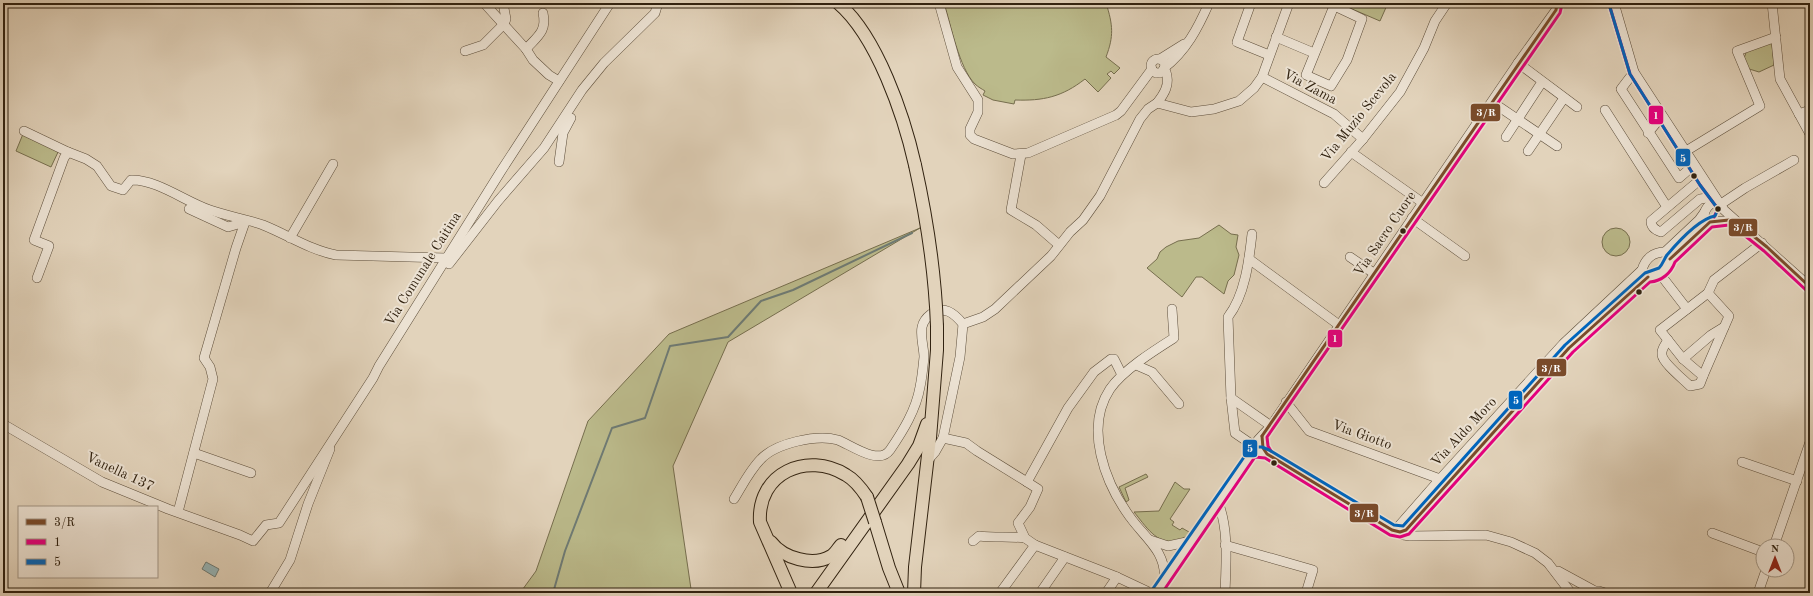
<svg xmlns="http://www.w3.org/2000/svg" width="1813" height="596" font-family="'Old Standard TT',serif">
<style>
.green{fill:#bbba8b;stroke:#766e4e}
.water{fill:#97b6b9;stroke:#6e7b75}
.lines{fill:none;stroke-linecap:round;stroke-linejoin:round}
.stream{stroke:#6e7b75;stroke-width:2}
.minor-casing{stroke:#5d4e3b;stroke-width:10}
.major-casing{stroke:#312210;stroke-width:14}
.minor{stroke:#ece2d3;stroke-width:9}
.major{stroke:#e2d3bb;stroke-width:12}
.major-bridge-casing{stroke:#312210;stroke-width:14;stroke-linecap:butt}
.major-bridge{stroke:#e2d3bb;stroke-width:12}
.bus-1-casing{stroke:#ece2d3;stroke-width:6}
.bus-2-casing{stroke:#ece2d3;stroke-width:6}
.bus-3-casing{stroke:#ece2d3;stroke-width:6}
.bus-1{stroke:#7a4b2a;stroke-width:3}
.bus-2{stroke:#e5007d;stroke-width:3}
.bus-3{stroke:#0065bd;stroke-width:3}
.bus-dot{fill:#312210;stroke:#ece2d3;stroke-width:1.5}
.labels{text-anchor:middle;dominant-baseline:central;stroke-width:4;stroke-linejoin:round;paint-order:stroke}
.street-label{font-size:14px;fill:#312210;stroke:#ece2d3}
.line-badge{stroke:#ece2d3;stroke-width:1.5}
.badge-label{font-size:11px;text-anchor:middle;font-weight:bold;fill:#fff}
</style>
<rect width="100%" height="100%" fill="#e2d3bb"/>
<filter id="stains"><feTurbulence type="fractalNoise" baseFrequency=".005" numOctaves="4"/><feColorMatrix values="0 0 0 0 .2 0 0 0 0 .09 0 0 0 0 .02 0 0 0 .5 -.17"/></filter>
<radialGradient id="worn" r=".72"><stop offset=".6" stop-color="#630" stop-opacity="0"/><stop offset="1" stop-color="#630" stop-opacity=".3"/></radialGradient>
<g class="green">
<path d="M944,3h162c7,22 8,33 0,54l14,11 -6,6 -3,-3 -4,3 4,4 -13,14 -13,-13c-23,18 -42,22 -70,21l-1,4 -21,-4 -10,-5 2,-4c-3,-2 -7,-4 -10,-7 -16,-16 -24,-59 -31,-81z"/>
<path d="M1345,3h43l-8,18 -35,-15z"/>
<path d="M1770,42l2,2 2,21 -15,7 -13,-4 -3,-7 4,-11z"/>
<path d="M23,134l36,16 -8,17 -35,-16z"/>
<path d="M1219,225l12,9 7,1 -2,12 3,8 -5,20 -6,6 -4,13 -22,-17h-6l-14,20 -35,-29 10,-9 3,-7 6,-5 12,-6 21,-3z"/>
<circle cx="1616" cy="242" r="14"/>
<path d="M920,228l-192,114 -55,124 18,123 3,4h-174l16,-22 52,-150 81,-87z"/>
<path d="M1146,474l2,3 -23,11 4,12 -3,2 -7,-15z"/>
<path d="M1175,482l9,7h6l-20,30 4,3 -2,3 8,5 2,-2 7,4c-2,5 -7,7 -12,9 -20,5 -32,-16 -43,-29l25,-1z"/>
</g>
<path class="water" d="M206,562l13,7 -4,8 -13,-8z"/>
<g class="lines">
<path class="stream" d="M553,593l12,-42 47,-123 33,-10 25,-72 58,-9 33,-36 32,-11 119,-57"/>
<g class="minor-casing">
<g id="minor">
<path d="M484,3l42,46 7,11 16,15 10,6"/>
<path d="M939,3l18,64 21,33v12l-8,17v6l4,4 39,15 15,-1 88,-38 5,-4 31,-42"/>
<path d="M1251,3l-14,39 32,13"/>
<path d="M1328,3l34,16 -15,41 -16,26 -25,-11 28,-69"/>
<path d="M1614,3l20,69 90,138 86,77"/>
<path d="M1772,3l8,76 30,55"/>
<path d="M1276,37l38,16"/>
<path d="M526,49c12,-13 21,-18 17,-36"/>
<path d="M465,51l18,-6 21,-21 2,-5 -3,-16"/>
<path d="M1160,59l24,-15"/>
<circle cx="1158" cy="66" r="7"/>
<path d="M1518,63l59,44"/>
<path d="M1164,68c22,-17 34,-40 45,-65"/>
<path d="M1634,72l-13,17 58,89 15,-13"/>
<path d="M1262,77l72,37 29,25"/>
<path d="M1492,102l65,44"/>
<path d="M1157,103c8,-10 13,-19 9,-31l-3,-2"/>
<path d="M1605,110l62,97"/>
<path d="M1799,114l11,-4"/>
<path d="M24,131l44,21"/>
<path d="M1648,133l14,-17"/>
<path d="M1506,137l36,-55"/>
<path d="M1528,151l36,-53"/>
<path d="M1686,151l74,-45 -23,-55 39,-14"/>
<path d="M1351,152l72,51"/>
<path d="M1021,155l-10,55 25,15 23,20"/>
<path d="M559,162l4,-29 8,-15"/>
<path d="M1702,178l-51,43c0,6 4,9 10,11l39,-33 7,-1"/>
<path d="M1324,183l39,-44 37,-47 24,-44 11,-27 12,-18"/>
<path d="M1718,202c-8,-1 -16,9 -13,17 7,5 20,0 31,3"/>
<path d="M1721,204l24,-16 49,-28"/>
<path d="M189,209l39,18 17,-5"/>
<path d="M1412,218l53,38"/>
<path d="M1252,234c-3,27 -7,61 -24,83l3,81 4,35 19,13"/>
<path d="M290,238l43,-74"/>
<path d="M1665,252l4,4v9l-9,9 -9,4 -7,-4 -2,-4c3,-11 11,-18 23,-18z"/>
<path d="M1665,252l34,-32 5,-7"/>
<path d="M1350,257l25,17"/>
<path d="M1249,259l90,66"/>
<path d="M1670,259l40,-37"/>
<path d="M449,264l49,-63 46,-53 38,-58 22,-27 51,-50 3,-10"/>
<path d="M1660,274l27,35"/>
<path d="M37,278l12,-32 -15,-6 30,-82 4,-6 18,7 11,7 14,20 12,4 8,-10c25,-1 55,22 79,30 17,6 36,9 53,15 25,10 47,25 73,30l110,3"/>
<path d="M1708,293l21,23 -26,60 -20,-17 -23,-29z"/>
<path d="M1708,293l6,-13 48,-37"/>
<path d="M963,324l20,-7 12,-8 56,-53 19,-24 13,-12 17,-24 40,-77 8,-10 9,-6 34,9 23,-3 25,-8 15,-13 8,-11 27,-74"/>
<path d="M1668,340c-3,5 -7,9 -6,15 1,8 21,24 28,31l10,-2 3,-8"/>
<path d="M1683,359l28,-24 13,-8"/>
<path d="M1136,365l16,7 27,32"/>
<path d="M1122,375l-8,-16h-3l-17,13 -26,36 -41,74 11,7 -8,18 -12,16 7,15 10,7 82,32 34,16"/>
<path d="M1231,398l40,28"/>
<path d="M1286,402l23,29 131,48"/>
<path d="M3,424l99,58 66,27 72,26 13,6 13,-16 13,-2 94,-145 6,-12 122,-195 109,-168"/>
<path d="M943,438l23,5 11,8 50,31"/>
<path d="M1252,452h10l5,2 125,76 8,2 6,-2 163,-182 79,-71"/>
<path d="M194,453l57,20"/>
<path d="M1742,462l55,19"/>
<path d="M734,499c8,-13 16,-29 27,-40 15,-16 56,-25 77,-19 13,5 41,26 52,10 13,-19 26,-40 30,-63 2,-9 3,-20 4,-30 0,-9 -4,-21 -2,-30 1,-5 5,-10 9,-13 13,-9 23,-1 32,10l-3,33 -17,81 -8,14 -7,8"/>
<path d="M1218,502c11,27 8,62 7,91"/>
<path d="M178,512l35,-133 -3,-12 -6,-9 32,-110 9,-26 3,-1"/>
<path d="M1712,533l51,19"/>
<path d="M1150,540l18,6 23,-5"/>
<path d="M973,541l6,-5c16,2 31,0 46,2"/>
<path d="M1225,545l88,25 -7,23"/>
<path d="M1774,546l36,-104"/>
<path d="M1558,571l35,19"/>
<path d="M1164,579c3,-27 -20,-42 -34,-62 -25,-34 -46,-89 -20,-128 13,-19 45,-39 64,-51l-2,-29"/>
<path d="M1589,591h10l6,2"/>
<path d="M270,593l20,-33 18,-56 22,-55"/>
<path d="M1000,593l35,-48"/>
<path d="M1040,593l25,-36"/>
<path d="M1106,593l11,-16"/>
<path d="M1156,593l96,-141 6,-12 13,-14 247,-363 38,-53 1,-7"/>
<path d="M1571,593l-23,-30 -13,-10 -24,-11 -25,-7 -76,1 -7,-1 -5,-8 42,-48 123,-135 79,-74"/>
<path d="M1758,593l8,-23"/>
</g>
</g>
<g class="major-casing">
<g id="major">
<path d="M838,3c39,33 66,113 77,162"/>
<path d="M875,522l14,46 10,25"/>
<path d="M771,542c12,16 42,25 60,14 4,-2 7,-8 10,-11"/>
<path d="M791,593l-31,-71c-3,-49 47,-71 86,-47 9,5 15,13 21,22"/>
<path d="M816,593l92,-129 11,-18 8,-22"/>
<path d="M914,593l1,-26 15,-129 7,-88v-24"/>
</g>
</g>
<use href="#minor" class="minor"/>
<use href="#major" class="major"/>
<g class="major-bridge-casing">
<g id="major-bridge">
<path d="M915,165c12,54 20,106 22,161"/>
<path d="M867,497l8,25"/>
</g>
</g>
<use href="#major-bridge" class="major-bridge"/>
<g class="bus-1-casing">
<g id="bus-1">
<path d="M1670,259l40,-37 19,-2 7,2 31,25 43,40"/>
<path d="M1262,436l1,12 4,6 125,76 8,2 6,-2 163,-182 79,-71"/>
<path d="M1262,436l294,-426 1,-7"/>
</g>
</g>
<g class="bus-2-casing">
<g id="bus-2">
<path d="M1609,4l21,70 70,111 18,24 -4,8"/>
<path d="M1271,451l-3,-5 -1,-9 293,-424 2,-9"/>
<path d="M1162,593l93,-136 10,1 125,77 10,2 9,-3 164,-182 77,-70c12,-1 21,-9 25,-20l37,-35 17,-2 5,2 30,24 43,40"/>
</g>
</g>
<g class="bus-3-casing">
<path id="bus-3" d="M1152,590l99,-143h11l7,3 125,75 9,1 162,-181 80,-72 14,-5c4,-4 5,-9 8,-13 11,-13 32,-36 48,-39l3,-7 -18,-24 -70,-111 -21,-70"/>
</g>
<use href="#bus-1" class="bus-1"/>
<use href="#bus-2" class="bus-2"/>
<use href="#bus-3" class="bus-3"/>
</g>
<g class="bus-dot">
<circle cx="1694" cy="176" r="3.5"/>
<circle cx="1718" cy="209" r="3.5"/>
<circle cx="1403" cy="231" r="3.5"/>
<circle cx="1639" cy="292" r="3.5"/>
<circle cx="1274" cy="463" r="3.5"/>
</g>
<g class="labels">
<g class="street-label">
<text transform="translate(1310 87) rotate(28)">Via Zama</text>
<text transform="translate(1359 117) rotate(-51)">Via Muzio Scevola</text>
<text transform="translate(1385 234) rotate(-56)">Via Sacro Cuore</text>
<text transform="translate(423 269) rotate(-58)">Via Comunale Caitina</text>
<text transform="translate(1464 432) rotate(-47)">Via Aldo Moro</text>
<text transform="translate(1362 435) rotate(20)">Via Giotto</text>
<text transform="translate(120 472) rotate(25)">Vanella 137</text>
</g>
</g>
<g class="line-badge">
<rect x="1470" y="103" width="31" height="19" rx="4" fill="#7a4b2a"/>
<rect x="1648" y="105" width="16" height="20" rx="4" fill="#e5007d"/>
<rect x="1675" y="148" width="16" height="19" rx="4" fill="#0065bd"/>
<rect x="1728" y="218" width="30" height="19" rx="4" fill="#7a4b2a"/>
<rect x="1327" y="329" width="16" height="19" rx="4" fill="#e5007d"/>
<rect x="1536" y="358" width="31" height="19" rx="4" fill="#7a4b2a"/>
<rect x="1508" y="390" width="15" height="20" rx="4" fill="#0065bd"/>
<rect x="1242" y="439" width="16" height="19" rx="4" fill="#0065bd"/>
<rect x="1349" y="503" width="30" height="20" rx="4" fill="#7a4b2a"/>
</g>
<g class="badge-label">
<text x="1486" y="116">3/R</text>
<text x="1656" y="119">1</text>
<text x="1683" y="162">5</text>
<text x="1743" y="231">3/R</text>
<text x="1335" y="342">1</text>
<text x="1551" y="372">3/R</text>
<text x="1516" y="404">5</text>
<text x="1250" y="452">5</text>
<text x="1364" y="517">3/R</text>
</g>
<rect width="1813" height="596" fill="none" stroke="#e2d3bb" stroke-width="16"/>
<rect x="4" y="4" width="1805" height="588" fill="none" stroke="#312210" stroke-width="2"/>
<rect x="8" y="8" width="1797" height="580" fill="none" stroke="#312210"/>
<rect x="18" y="506" width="140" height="72" fill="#ece2d3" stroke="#a19585"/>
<rect x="26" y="519" width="20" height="6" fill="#7a4b2a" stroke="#a19585"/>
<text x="54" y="526" font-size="12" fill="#312210">3/R</text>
<rect x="26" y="539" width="20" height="6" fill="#e5007d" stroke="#a19585"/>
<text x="54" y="546" font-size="12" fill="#312210">1</text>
<rect x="26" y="559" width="20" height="6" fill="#0065bd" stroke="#a19585"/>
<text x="54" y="566" font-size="12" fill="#312210">5</text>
<g transform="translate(1775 558)"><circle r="19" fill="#ece2d3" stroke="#a19585"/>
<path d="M0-3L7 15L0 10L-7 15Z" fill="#8f2418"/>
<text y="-6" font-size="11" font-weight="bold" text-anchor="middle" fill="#312210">N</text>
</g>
<rect width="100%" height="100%" filter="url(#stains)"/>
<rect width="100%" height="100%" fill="url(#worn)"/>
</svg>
